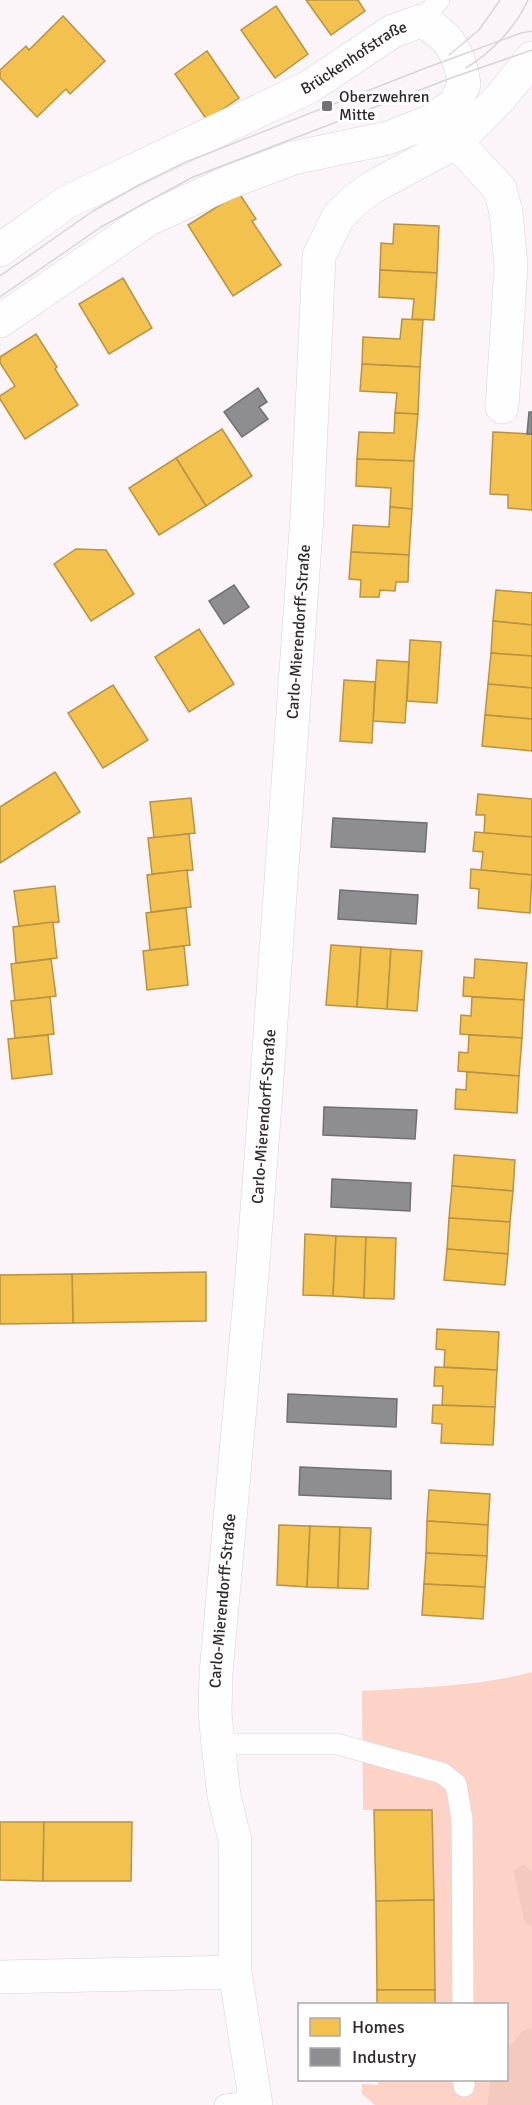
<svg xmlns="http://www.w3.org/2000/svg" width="532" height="2105" font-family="Signika,sans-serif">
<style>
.green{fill:#fdd2c7}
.forest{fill:#f4cabf}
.homes{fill:#f2c14e;stroke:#b89344;stroke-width:1.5}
.industry{fill:#8d8d92;stroke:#716f74;stroke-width:1.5}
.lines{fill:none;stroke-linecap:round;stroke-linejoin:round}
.service-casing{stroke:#d8d3d7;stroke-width:22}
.minor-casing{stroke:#d8d3d7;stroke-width:34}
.service{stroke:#fefefe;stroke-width:21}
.minor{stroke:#fefefe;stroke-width:33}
.tram{stroke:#d7d5d6;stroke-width:1.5}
.poi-dot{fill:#767075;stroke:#fff;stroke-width:2}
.labels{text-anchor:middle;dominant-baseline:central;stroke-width:6;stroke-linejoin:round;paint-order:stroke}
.street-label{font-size:16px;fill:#2f282d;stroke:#fff}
.poi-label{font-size:16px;fill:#2f282d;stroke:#fff;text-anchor:start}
</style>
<rect width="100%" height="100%" fill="#fbf5fa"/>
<g class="green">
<path d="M532,1672v200l-8,-8 -11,7 11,50 8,7v99l-10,4 -15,18 -1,-45h-71l-3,-194h-69l-1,-119c57,-4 114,-4 170,-19z"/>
<path d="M378,2080h112l-3,25h-112l-13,-11v-10l16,1z"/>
</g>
<g class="forest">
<path d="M524,1864l8,8v56l-8,-7 -11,-50z"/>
<path d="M532,2027v78h-45l3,-25h16l1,-31 15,-18z"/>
</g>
<g class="homes">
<path d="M306,0h52l7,11 -34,24z"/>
<path d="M276,6l32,48 -33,24 -34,-48z"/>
<path d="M63,16l42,45 -35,33 -4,-5 -29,28 -37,-39v-8l26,-24 3,4z"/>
<path d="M207,51l32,47 -32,22 -32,-46z"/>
<path d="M239,193l17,26 -4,2 29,44 -48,31 -45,-71z"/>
<path d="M394,224l45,2 -2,47 -57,-3 1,-27 12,1z"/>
<path d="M380,270l57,3 -3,47 -22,-1 2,-20 -35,-2z"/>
<path d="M123,278l29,50 -43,26 -30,-50z"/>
<path d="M402,319l21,1 -3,47 -58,-3 1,-27 37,2z"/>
<path d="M36,334l21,33 -2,2 23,36 -53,34 -25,-40v-3l15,-10 -15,-23v-6z"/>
<path d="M362,364l58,3 -2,47 -23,-1 2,-20 -37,-2z"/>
<path d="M395,413l23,1 -4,47 -57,-2 2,-27 35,1z"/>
<path d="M222,429l30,47 -46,30 -30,-48z"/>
<path d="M493,432l39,2v76l-24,-2v-13l-18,-1z"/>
<path d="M176,458l30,48 -47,29 -30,-47z"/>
<path d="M357,459l57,2 -2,48 -22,-2 1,-19 -35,-2z"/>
<path d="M390,507l22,2 -3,46 -58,-3 2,-27 36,2z"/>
<path d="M76,549l30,1 28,44 -43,27 -37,-57z"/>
<path d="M351,552l58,3 -1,27h-12l-1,9 -15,-1 -1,7h-19l1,-17 -12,-1z"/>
<path d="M496,590l36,3v32l-39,-4z"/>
<path d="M493,621l39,4v31l-41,-3z"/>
<path d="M199,629l35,55 -45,28 -34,-55z"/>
<path d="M410,640l31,2 -4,61 -30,-2z"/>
<path d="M491,653l41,3v32l-44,-4z"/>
<path d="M377,660l32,2 -4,61 -32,-2z"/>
<path d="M344,680l31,2 -3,61 -32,-2z"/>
<path d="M488,684l44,4v31l-47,-4z"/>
<path d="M113,685l35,55 -45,28 -35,-55z"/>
<path d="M485,715l47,4v32l-50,-5z"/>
<path d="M55,772l25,40 -80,51v-56z"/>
<path d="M478,794l54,5v38l-48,-4 1,-18h-9z"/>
<path d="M191,798l4,35 -41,5 -4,-36z"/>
<path d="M475,832l57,5v38l-51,-5 2,-18 -10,-1z"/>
<path d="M189,834l4,36 -41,4 -4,-36z"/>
<path d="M471,869l61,6 -2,38 -52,-5 1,-19 -9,-1z"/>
<path d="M187,870l4,37 -40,5 -4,-37z"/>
<path d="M55,886l4,36 -40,4 -5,-35z"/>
<path d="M186,908l4,37 -40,5 -4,-37z"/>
<path d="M53,922l4,36 -41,5 -3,-36z"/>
<path d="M331,945l30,2 -4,60 -31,-2z"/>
<path d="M184,946l4,39 -41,5 -4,-39z"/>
<path d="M361,947l30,2 -4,60 -30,-2z"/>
<path d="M391,949l31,2 -5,60 -30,-2z"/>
<path d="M51,959l5,37 -41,5 -4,-37z"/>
<path d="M475,959l52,4 -3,37 -61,-4 1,-19 10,1z"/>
<path d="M50,997l4,37 -39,4 -4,-37z"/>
<path d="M472,997l52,3 -2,38 -62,-4 1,-19 10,1z"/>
<path d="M48,1035l4,39 -40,5 -4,-40z"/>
<path d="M469,1035l53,3 -3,38 -61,-5 1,-19 9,1z"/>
<path d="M467,1072l52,4 -2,37 -62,-4 1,-20 10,1z"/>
<path d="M454,1155l61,5 -2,31 -61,-5z"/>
<path d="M452,1186l61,5 -3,31 -61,-4z"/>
<path d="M449,1218l61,4 -2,32 -61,-5z"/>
<path d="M305,1234l31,2 -3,60 -30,-1z"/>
<path d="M336,1236l30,1 -2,61 -31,-2z"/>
<path d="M366,1237l30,1 -2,61 -30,-1z"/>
<path d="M447,1249l61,5 -3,31 -61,-5z"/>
<path d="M206,1272v49l-133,2 -1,-49z"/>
<path d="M72,1274l1,49 -73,1v-49z"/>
<path d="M437,1329l62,3 -2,38 -53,-3 1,-17 -9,-1z"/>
<path d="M435,1367l62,3 -2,37 -53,-2 1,-19h-9z"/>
<path d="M433,1405l62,2 -2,38 -52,-2 1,-19 -10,-1z"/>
<path d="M429,1490l61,4 -2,31 -61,-4z"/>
<path d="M427,1521l61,4 -1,31 -61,-3z"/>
<path d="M279,1525l31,1 -3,61 -30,-2z"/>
<path d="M310,1526l30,1 -2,61 -31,-1z"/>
<path d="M340,1527l31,1 -3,61 -30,-1z"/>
<path d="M426,1553l61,3 -2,31 -61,-3z"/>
<path d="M424,1584l61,3 -2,32 -61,-4z"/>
<path d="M374,1810h58l2,90 -58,1z"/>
<path d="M0,1822h44l-1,59 -43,-1z"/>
<path d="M44,1822h88l-1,59h-88z"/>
<path d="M434,1900l1,90h-58l-1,-89z"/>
<rect x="377" y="1990" width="58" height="14"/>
</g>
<g class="industry">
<path d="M258,388l9,14 -8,5 9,12 -26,18 -18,-25z"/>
<path d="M529,412h3v22h-5z"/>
<path d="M234,585l15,22 -25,17 -15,-23z"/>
<path d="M333,818l94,5 -2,29 -94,-5z"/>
<path d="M340,890l78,5 -2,29 -78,-5z"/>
<path d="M324,1107l93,3 -2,29 -92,-4z"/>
<path d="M332,1179l79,4 -1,28 -79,-4z"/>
<path d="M288,1394l109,5 -1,28 -109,-5z"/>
<path d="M300,1467l91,4v28l-92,-4z"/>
</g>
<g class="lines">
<g class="service-casing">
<g id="service">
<path d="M421,21l18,-21"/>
<path d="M218,1744h119l105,29 14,11 6,35 1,185"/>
<path d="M464,2080v6"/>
<path d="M225,2105l30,-5"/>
</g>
</g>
<g class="minor-casing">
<g id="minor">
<path d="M456,142l44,47 6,23 5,54 -9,141"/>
<path id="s1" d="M0,250l67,-48 242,-115 84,-56 28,-10c28,13 39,33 43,63l-9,20 -26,18 -41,16 -95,20 -66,25 -78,36 -149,102"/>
<path d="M0,1977l235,-5"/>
<path id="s2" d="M256,2105l-21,-133v-132l-11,-44 -6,-52 -3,-32 1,-39 36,-398 14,-183 41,-576 12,-260 19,-39 17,-17 18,-13 83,-45 44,-44 32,-40"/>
</g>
</g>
<use href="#service" class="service"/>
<use href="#minor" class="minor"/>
<g class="tram">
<path d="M449,55l30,-25 21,-30"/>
<path d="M466,68c26,-16 49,-40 62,-68"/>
<path d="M0,276l93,-65 46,-26 47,-23 237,-93 98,-36 11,-2"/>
<path d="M0,297l101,-70 92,-50 258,-99 81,-28"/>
</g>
</g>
<rect class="poi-dot" x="321" y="100" width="12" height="12" rx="3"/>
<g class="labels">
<g class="street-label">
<text stroke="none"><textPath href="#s1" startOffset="404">Brückenhofstraße</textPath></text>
<text stroke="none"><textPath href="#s2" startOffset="1480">Carlo-Mierendorff-Straße</textPath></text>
<text stroke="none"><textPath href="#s2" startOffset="994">Carlo-Mierendorff-Straße</textPath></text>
<text stroke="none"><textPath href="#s2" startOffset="508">Carlo-Mierendorff-Straße</textPath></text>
</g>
<g class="poi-label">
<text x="339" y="97">Oberzwehren<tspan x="339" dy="18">Mitte</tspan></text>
</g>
</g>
<rect x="298" y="2003" width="210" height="78" fill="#ffffff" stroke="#aca9ab" stroke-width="1.5"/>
<rect x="310" y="2018" width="30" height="18" fill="#f2c14e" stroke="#aca9ab" stroke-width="1.5"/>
<text x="352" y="2033" font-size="18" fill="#2f282d">Homes</text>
<rect x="310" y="2048" width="30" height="18" fill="#8d8d92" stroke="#aca9ab" stroke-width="1.5"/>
<text x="352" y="2063" font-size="18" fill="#2f282d">Industry</text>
</svg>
